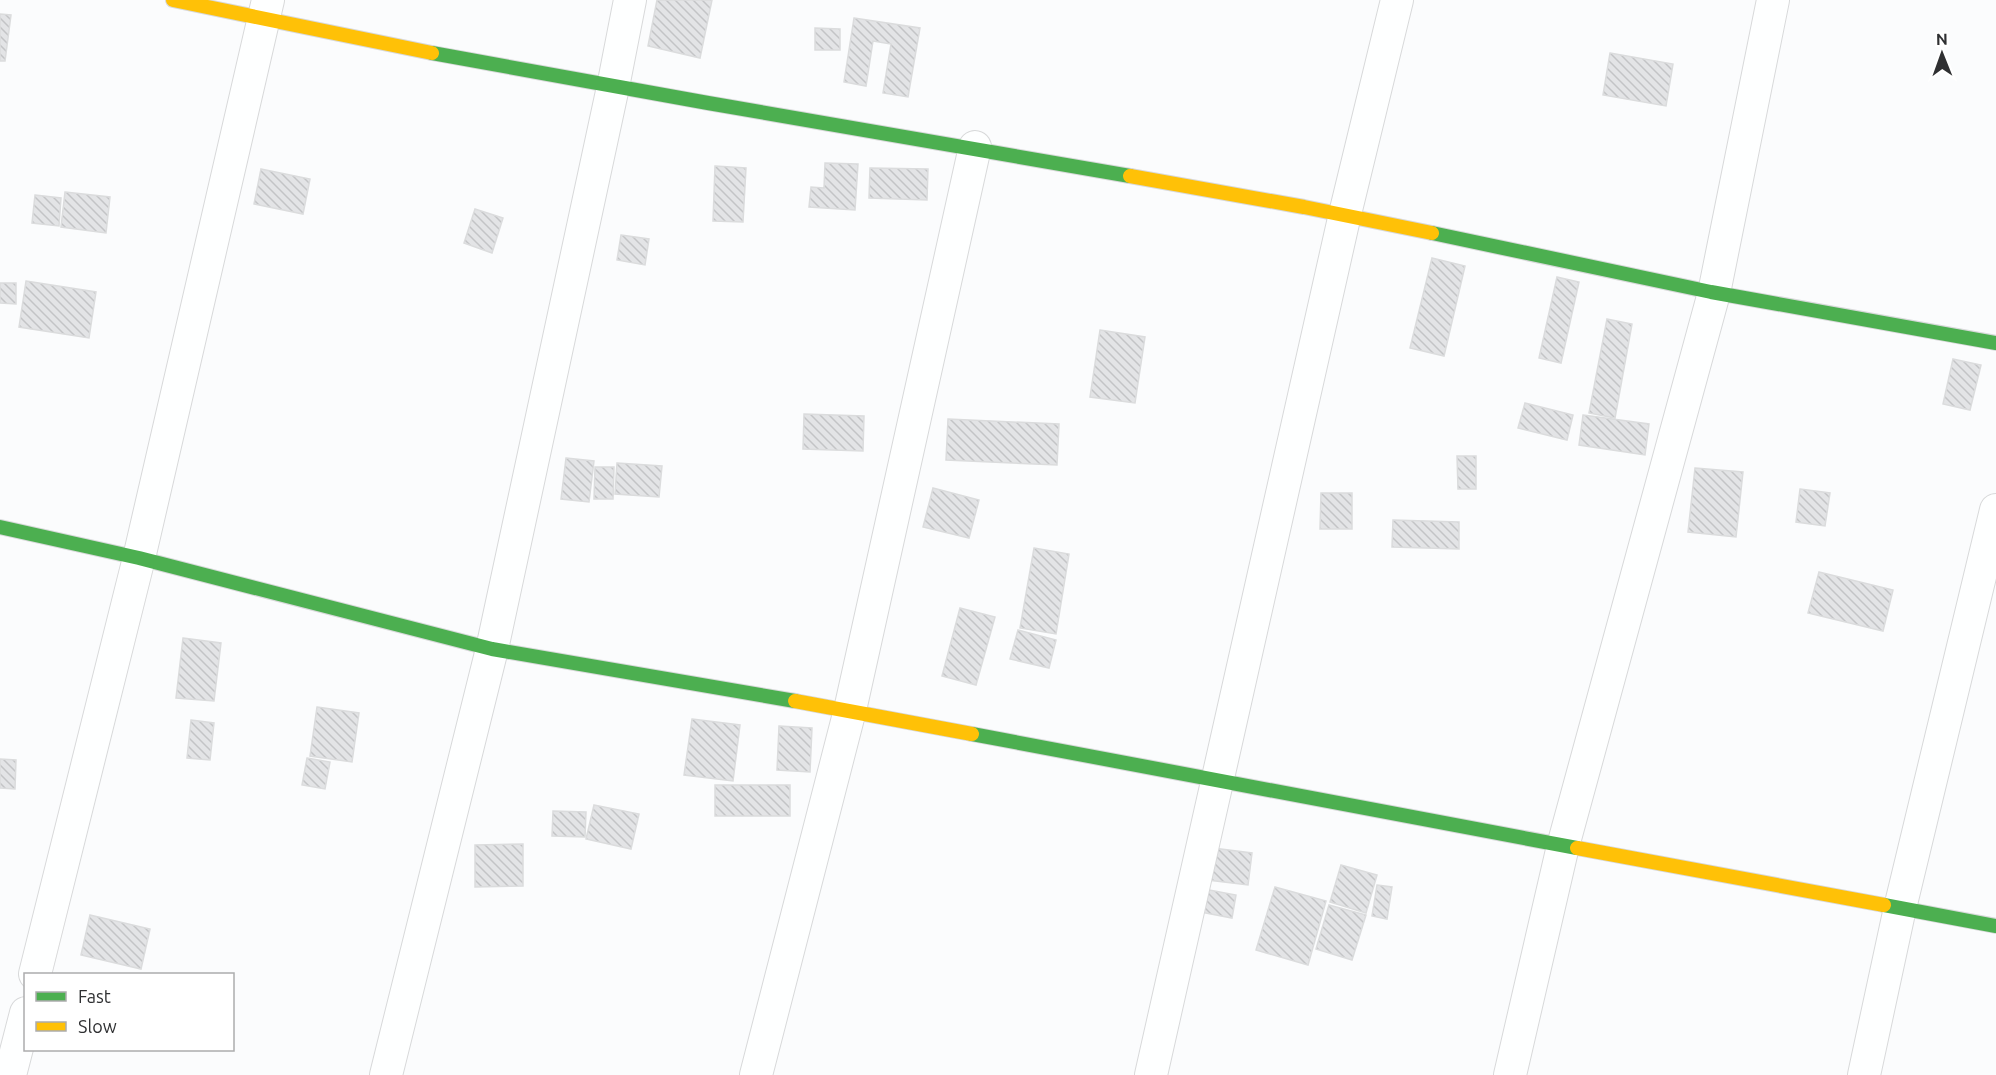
<svg xmlns="http://www.w3.org/2000/svg" width="1996" height="1075" font-family="Ubuntu,sans-serif">
<style>
.building{fill:url(#building-back-hatch);stroke:#dbdcdd;stroke-width:1.5}
.lines{fill:none;stroke-linecap:round;stroke-linejoin:round}
.street-casing{stroke:#d8d9da;stroke-width:34}
.fast-casing{stroke:#d8d9da;stroke-width:16}
.slow-casing{stroke:#d8d9da;stroke-width:16}
.street{stroke:#feffff;stroke-width:32}
.fast{stroke:#4caf50;stroke-width:14}
.slow{stroke:#ffc107;stroke-width:14}
</style>
<defs>
<pattern id="building-back-hatch" width="6" height="6" patternUnits="userSpaceOnUse" patternTransform="scale(1.5)"><rect width="6" height="6" fill="#e3e4e6"/><path d="M-1 5l2 2M0 0l6 6M5-1l2 2" fill="none" stroke="#c3c4c6"/></pattern>
</defs>
<rect width="100%" height="100%" fill="#fbfcfd"/>
<g class="building">
<path d="M657,0h55l-12,58 -52,-12z"/>
<path d="M0,14l11,1 -6,46h-5z"/>
<path d="M854,18l66,10 -12,69 -25,-4 8,-49 -18,-3 -7,45 -22,-4z"/>
<path d="M815,28l25,1v21h-25z"/>
<path d="M1610,53l63,11 -7,42 -63,-11z"/>
<path d="M825,163l33,1 -3,46 -46,-3 2,-20 13,1z"/>
<path d="M715,166l31,2 -3,54 -30,-1z"/>
<path d="M870,168l58,1 -1,31 -58,-2z"/>
<path d="M261,169l49,10 -7,35 -49,-10z"/>
<path d="M65,192l45,5 -4,36 -45,-6z"/>
<path d="M35,195l26,3 -2,28 -27,-3z"/>
<path d="M475,209l28,9 -11,35 -28,-10z"/>
<path d="M621,235l28,4 -4,26 -28,-5z"/>
<path d="M1432,258l33,8 -21,90 -34,-8z"/>
<path d="M1557,277l22,5 -18,81 -22,-5z"/>
<path d="M26,281l70,11 -7,46 -70,-11z"/>
<path d="M0,283h16v21l-16,-1z"/>
<path d="M1607,319l25,5 -17,94 -26,-5z"/>
<path d="M1100,330l45,7 -10,66 -45,-6z"/>
<path d="M1953,359l28,6 -11,45 -27,-6z"/>
<path d="M1525,403l48,12 -6,25 -49,-12z"/>
<path d="M804,414l60,2 -1,35 -60,-2z"/>
<path d="M1583,415l66,9 -4,31 -66,-10z"/>
<path d="M948,419l111,5 -2,41 -111,-5z"/>
<path d="M1457,456h19v33h-18z"/>
<path d="M566,458l28,3 -5,41 -28,-3z"/>
<path d="M617,463l45,3 -3,31 -44,-3z"/>
<path d="M595,467h19l-1,32h-19z"/>
<path d="M1695,468l48,4 -7,65 -48,-5z"/>
<path d="M933,488l46,12 -10,38 -46,-11z"/>
<path d="M1800,489l30,4 -5,33 -29,-4z"/>
<path d="M1321,493h31v36h-32z"/>
<path d="M1393,520l66,2v27l-67,-2z"/>
<path d="M1034,548l35,6 -13,80 -36,-6z"/>
<path d="M1819,572l74,18 -10,41 -75,-18z"/>
<path d="M960,608l35,9 -19,68 -34,-9z"/>
<path d="M1018,630l38,10 -7,28 -39,-9z"/>
<path d="M183,638l38,5 -7,58 -38,-3z"/>
<path d="M317,707l42,6 -7,49 -42,-6z"/>
<path d="M692,719l48,6 -7,56 -49,-6z"/>
<path d="M191,720l23,3 -4,37 -23,-2z"/>
<path d="M779,726l33,2 -2,44 -33,-2z"/>
<path d="M307,758l23,4 -5,27 -23,-4z"/>
<path d="M0,759l16,1 -1,29 -15,-1z"/>
<rect x="715" y="785" width="75" height="31"/>
<path d="M594,805l45,9 -8,35 -45,-10z"/>
<path d="M553,811l33,1 -1,25 -33,-1z"/>
<path d="M523,844v42l-48,1v-42z"/>
<path d="M1213,848l39,5 -4,32 -40,-5z"/>
<path d="M1341,865l36,10 -11,38 -36,-11z"/>
<path d="M1377,885l15,2 -5,32 -15,-3z"/>
<path d="M1275,887l51,14 -18,64 -52,-15z"/>
<path d="M1204,889l32,6 -4,23 -32,-6z"/>
<path d="M1329,905l37,10 -14,45 -36,-11z"/>
<path d="M90,915l60,14 -9,40 -60,-14z"/>
</g>
<g class="lines">
<g class="street-casing">
<g id="street">
<path d="M35,974l104,-416 129,-558"/>
<path d="M10,1075l16,-62"/>
<path d="M386,1075l106,-426 121,-562 17,-87"/>
<path d="M756,1075l94,-365 125,-563"/>
<path d="M1151,1075l194,-861 52,-214"/>
<path d="M1510,1075l53,-229 151,-553 59,-293"/>
<path d="M1864,1075l36,-167 96,-398"/>
</g>
</g>
<g class="fast-casing">
<g id="fast">
<path d="M432,53l276,50 422,73"/>
<path d="M1432,233l279,59 285,51"/>
<path d="M0,527l139,31 353,91 303,52"/>
<path d="M972,734l605,114"/>
<path d="M1884,905l112,21"/>
</g>
</g>
<g class="slow-casing">
<g id="slow">
<path d="M173,0l259,53"/>
<path d="M1130,176l174,31 128,26"/>
<path d="M795,701l177,33"/>
<path d="M1577,848l307,57"/>
</g>
</g>
<use href="#street" class="street"/>
<use href="#fast" class="fast"/>
<use href="#slow" class="slow"/>
</g>
<rect x="24" y="973" width="210" height="78" fill="#ffffff" stroke="#acacad" stroke-width="1.5"/>
<rect x="36" y="992" width="30" height="9" fill="#4caf50" stroke="#acacad" stroke-width="1.5"/>
<text x="78" y="1003" font-size="18" fill="#2f3032">Fast</text>
<rect x="36" y="1022" width="30" height="9" fill="#ffc107" stroke="#acacad" stroke-width="1.5"/>
<text x="78" y="1033" font-size="18" fill="#2f3032">Slow</text>
<g transform="translate(1942 54) rotate(359)" stroke="#ffffff" stroke-width="4.5" paint-order="stroke">
<path d="M0-4.5L10 22L0 15L-10 22Z" fill="#2f3032"/>
<text y="-9" font-size="16" font-weight="bold" text-anchor="middle" fill="#2f3032">N</text>
</g>
</svg>
